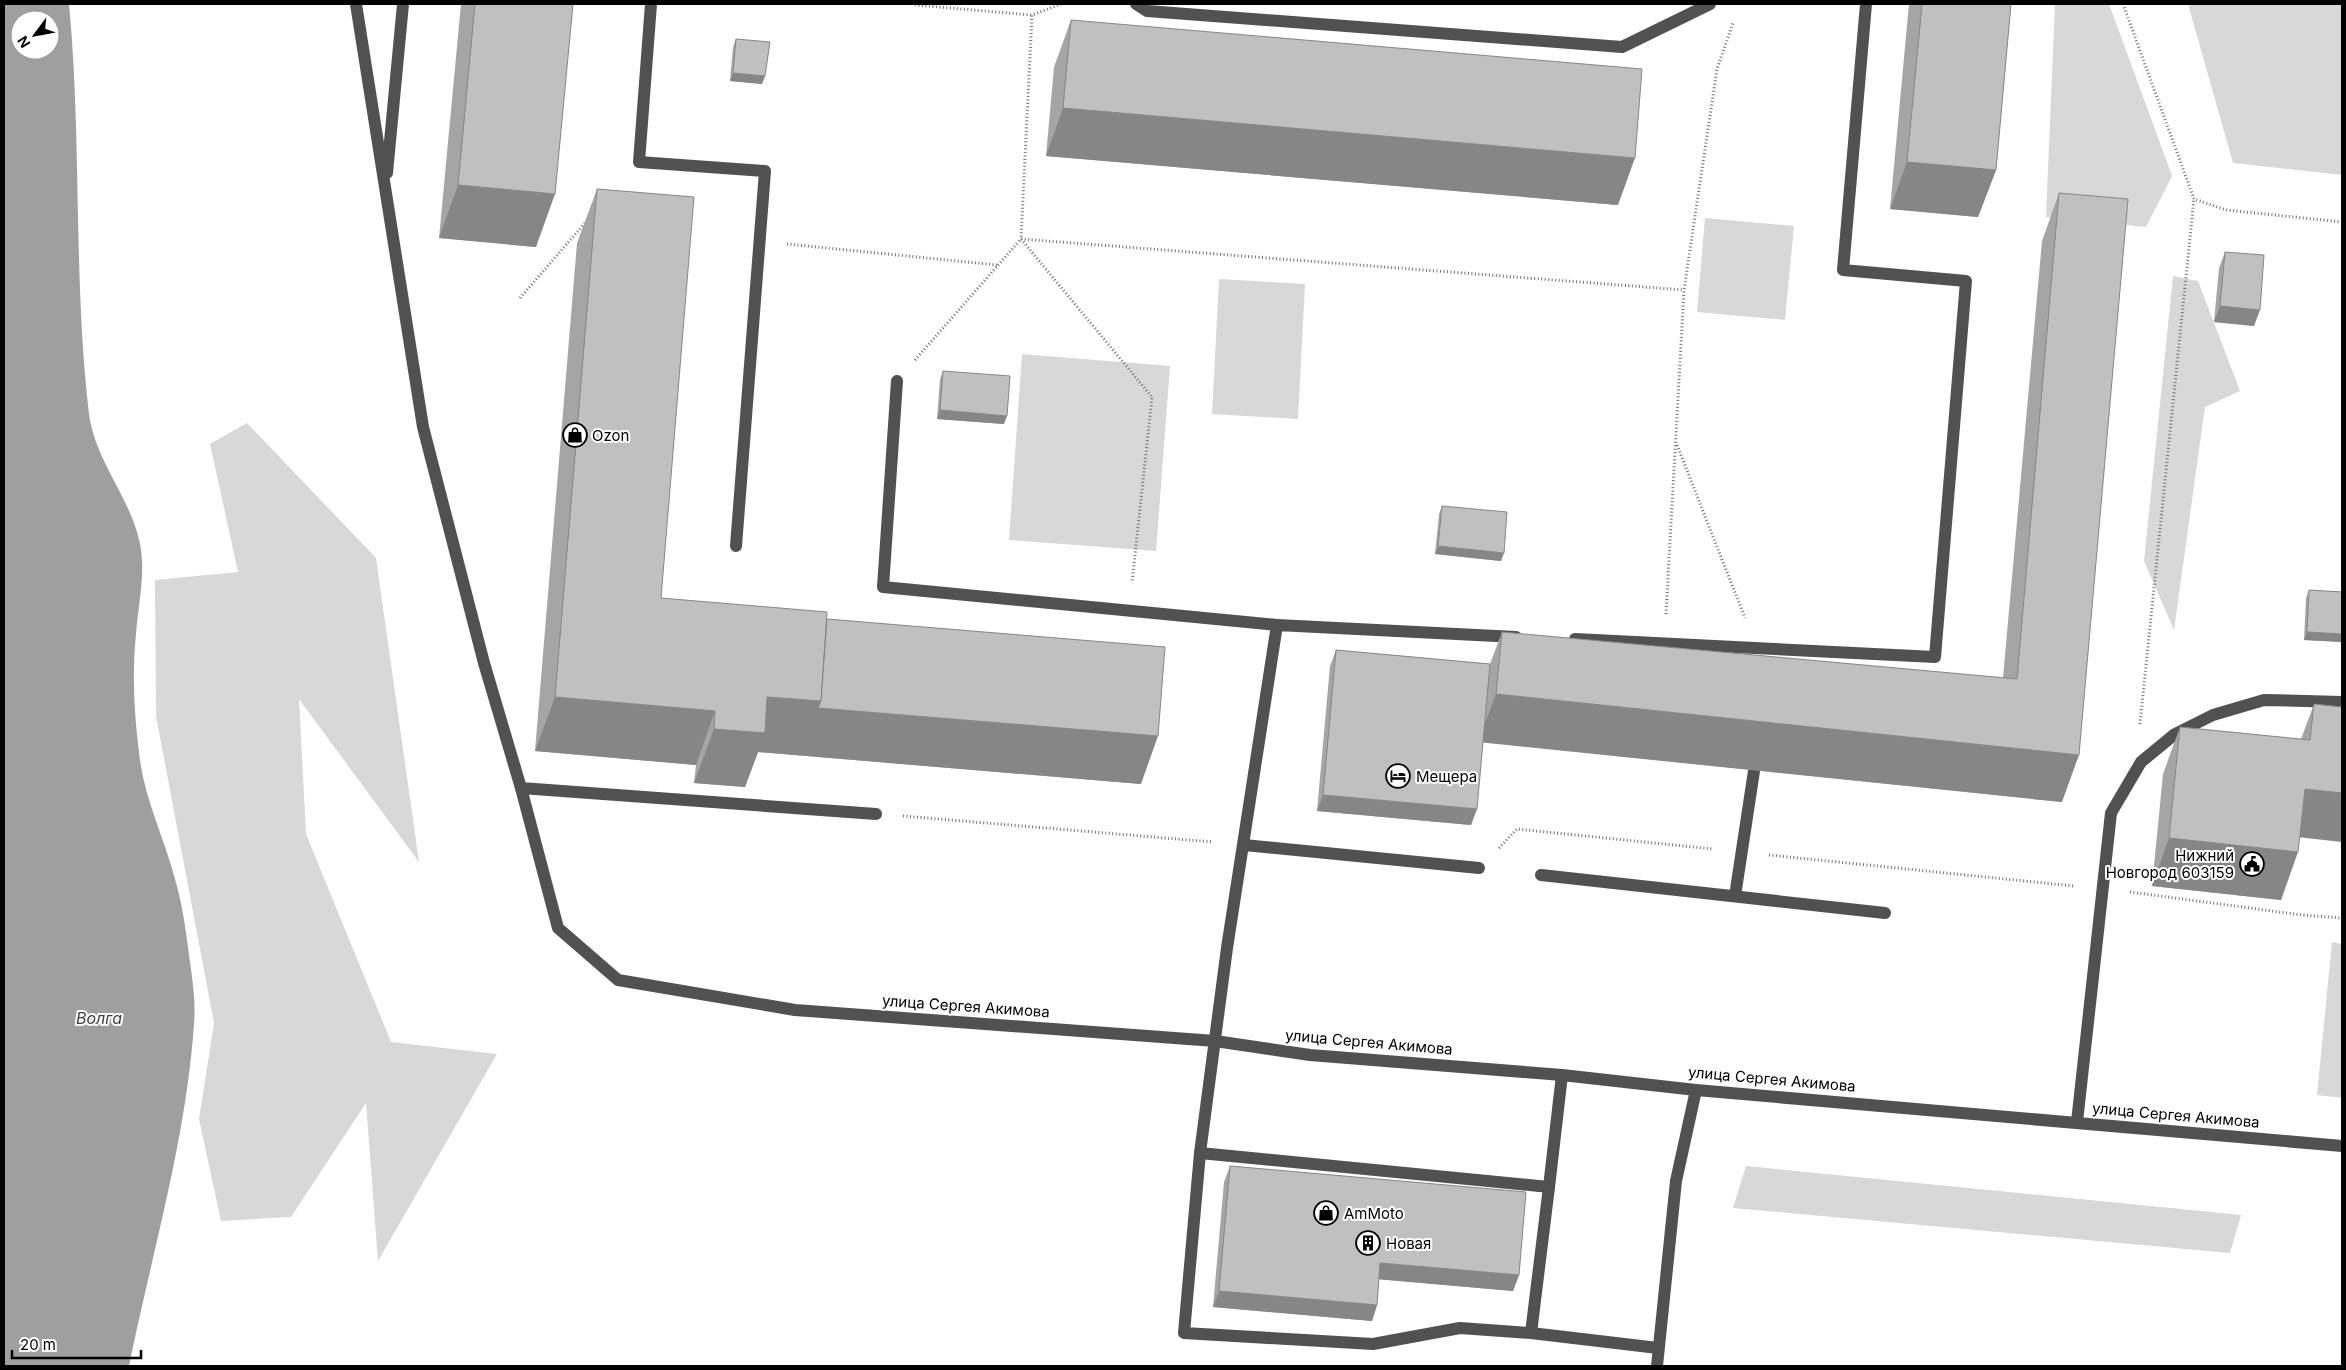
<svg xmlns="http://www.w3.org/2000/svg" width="2346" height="1370" font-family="Inter,sans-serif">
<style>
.green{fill:#d8d8d8}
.water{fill:#9f9f9f;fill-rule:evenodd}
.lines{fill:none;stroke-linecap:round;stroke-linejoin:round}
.path{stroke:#737373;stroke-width:3;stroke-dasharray:1 2.5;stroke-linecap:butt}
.minor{stroke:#515151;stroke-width:12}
.wall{fill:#a5a5a5}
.shaded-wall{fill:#868686}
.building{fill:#c0c0c0;stroke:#868686}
.labels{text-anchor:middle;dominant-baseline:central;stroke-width:4;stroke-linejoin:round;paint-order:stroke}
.poi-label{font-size:15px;fill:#000;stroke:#fff;text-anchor:start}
.street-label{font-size:15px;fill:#000;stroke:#fff}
.water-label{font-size:16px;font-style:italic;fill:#404040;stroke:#fff}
</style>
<rect width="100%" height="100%" fill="#fff"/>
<g class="green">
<path d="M2055,4h54l63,172 -26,51 -100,-10z"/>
<path d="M2188,4h154v171l-109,-12z"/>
<path d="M1705,218l89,8 -9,94 -88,-8z"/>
<path d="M2173,276l25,5 42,110 -35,16 -31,223 -30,-69z"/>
<path d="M1219,279l86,5 -7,135 -86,-5z"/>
<path d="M1022,354l148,12 -14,185 -147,-11z"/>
<path d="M247,423l129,135 43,304 -120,-163 7,135 85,208 106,12 -119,207 -12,-158 -75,114 -70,4 -22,-102 15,-96 -58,-307 -1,-136 83,-8 -28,-128z"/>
<path d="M2332,942l10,2v154l-25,-3z"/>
<path d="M1746,1166l495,49 -11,38 -497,-45z"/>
</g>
<path class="water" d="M4,4h65c13,136 4,274 20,410 6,47 42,84 51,130 6,29 -2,61 -4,90 -4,39 -2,79 3,118 4,44 25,85 36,127 7,24 11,51 14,76 3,21 7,47 5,69 -8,116 -42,229 -65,342h-125zM20,20h30v30h-30z"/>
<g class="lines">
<g class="path">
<path d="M1061,4l-29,11 -11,224 663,51"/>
<path d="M2123,4l71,195 32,11 116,12"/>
<path d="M915,5l117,10"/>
<path d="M787,244l210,21"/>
<path d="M520,298l65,-75"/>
<path d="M915,360l106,-121 131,158 -20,186"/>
<path d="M1677,445l68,173"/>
<path d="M1666,614l18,-324 33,-221 16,-46"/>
<path d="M2140,724l54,-525"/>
<path d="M903,816l310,26"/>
<path d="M1499,848l18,-19 196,20"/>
<path d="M1769,855l305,31"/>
<path d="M2130,892l172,23 40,3"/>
</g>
<g class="minor">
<path d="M356,4l67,423 61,236 37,125 355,26"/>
<path d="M651,4l-12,158 126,9 -29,375"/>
<path d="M1136,4l11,7 475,36 88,-43"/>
<path d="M387,173l16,-169"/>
<path d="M897,381l-14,206 394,38"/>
<path d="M1575,639l360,18 31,-376 -123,-11 23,-266"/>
<path d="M521,788l37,140 60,52 177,30 420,31 95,14 252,20 134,15 646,56"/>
<path d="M1244,845l235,23"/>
<path d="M1541,875l344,38"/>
<path d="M1735,896l19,-125"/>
<path d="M2077,1122l34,-309 30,-51 34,-28 38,-19 51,-15 78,2"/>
<path d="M1200,1153l27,-205 50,-323 239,12"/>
<path d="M1549,1187l13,-112"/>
<path d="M1531,1333l18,-146 -349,-34 -16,180 189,11 87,-16 71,5 127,15"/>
<path d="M1657,1366l19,-185 20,-91"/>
</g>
</g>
<g class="wall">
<path d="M461,4h112l-37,243 -97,-9z"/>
<path d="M1909,4h102l-15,166 -18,47 -88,-8z"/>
<path d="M1071,20l547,185 -572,-49 8,-89z"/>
<path d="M736,39l26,45 -32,-3 3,-34z"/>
<path d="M597,189l64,409 166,21 314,165 -383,-32 -13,35 -51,-4 2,-18 -161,-14 42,-508z"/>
<path d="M2059,193l3,609 -579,-60 -12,83 -154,-14 13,-145 6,-16 154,14 12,-32 501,46 39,-437z"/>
<path d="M2225,252l29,74 -40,-4 5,-54z"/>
<path d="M943,371l61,53 -67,-5 3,-40z"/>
<path d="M1442,506l59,55 -66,-7 4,-40z"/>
<path d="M2309,590l33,2v50l-38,-2 2,-42z"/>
<path d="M2314,704l-14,134 -19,62 -129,-14 11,-112 17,-47 121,12z"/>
<path d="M1230,1166l289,109 -6,16 -134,-12 -2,26 -5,16 -159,-14 11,-125z"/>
</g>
<g class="shaded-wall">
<path d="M733,73l32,3 -3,8 -32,-3z"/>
<path d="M1063,108l572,50 -17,47 -572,-49z"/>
<path d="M1907,162l89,8 -18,47 -88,-8z"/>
<path d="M458,185l97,9 -19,53 -97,-9z"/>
<path d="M2220,306l40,4 -6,16 -40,-4z"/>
<path d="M940,410l67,6 -3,8 -67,-5z"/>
<path d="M1438,546l66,7 -3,8 -66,-7z"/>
<path d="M2307,632l35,2v8l-38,-2z"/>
<path d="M1496,694l583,61 -17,47 -584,-60z"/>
<path d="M555,697l160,14 -19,54 -161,-14z"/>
<path d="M767,697l54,4 337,35 -17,48 -383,-32 -13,35 -51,-4 20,-54z"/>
<path d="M2305,789l37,4v49l-54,-6z"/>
<path d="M1323,795l154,14 -6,16 -154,-14z"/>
<path d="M2169,838l129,14 -17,48 -129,-14z"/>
<path d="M1380,1263l139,12 -6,16 -138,-12z"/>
<path d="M1219,1291l158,14 -5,16 -159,-14z"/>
</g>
<g class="building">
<path d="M475,4h98l-18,190 -97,-9z"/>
<path d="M1922,4h89l-15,166 -89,-8z"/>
<path d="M1071,20l571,49 -7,89 -572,-50z"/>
<path d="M736,39l34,3 -5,34 -32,-3z"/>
<path d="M597,189l97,8 -33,401 166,14 -6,89 -54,-4 -2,36 -51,-4 1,-18 -160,-14z"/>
<path d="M2059,193l69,6 -49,556 -583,-61 6,-62 515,47z"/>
<path d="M2225,252l39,3 -4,55 -40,-4z"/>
<path d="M943,371l67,5 -3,40 -67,-6z"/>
<path d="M1442,506l65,6 -3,41 -66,-7z"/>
<path d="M2309,590l33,2v42l-35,-2z"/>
<path d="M827,619l338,28 -7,89 -340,-28 3,-7z"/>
<path d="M1336,650l154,14 -13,145 -154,-14z"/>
<path d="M2314,704l28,3v86l-37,-4 -7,63 -129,-14 11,-111 130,13z"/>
<path d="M1230,1166l296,26 -7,83 -139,-12 -3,42 -158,-14z"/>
</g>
<defs>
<g id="shop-ring" transform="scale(1.25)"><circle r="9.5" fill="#fff" stroke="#000" stroke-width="1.5"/><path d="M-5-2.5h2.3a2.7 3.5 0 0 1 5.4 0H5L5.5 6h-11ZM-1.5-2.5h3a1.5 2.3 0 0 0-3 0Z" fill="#000"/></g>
<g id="hotel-ring" transform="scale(1.25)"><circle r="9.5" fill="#fff" stroke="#000" stroke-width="1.5"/><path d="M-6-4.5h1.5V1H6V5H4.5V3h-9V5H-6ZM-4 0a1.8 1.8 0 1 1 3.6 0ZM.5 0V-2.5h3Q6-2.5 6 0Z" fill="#000"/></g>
<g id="civic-ring" transform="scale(1.25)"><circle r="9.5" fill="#fff" stroke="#000" stroke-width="1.5"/><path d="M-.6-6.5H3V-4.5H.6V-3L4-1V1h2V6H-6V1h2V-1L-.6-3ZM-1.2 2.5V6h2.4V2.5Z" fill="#000"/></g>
<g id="building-ring" transform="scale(1.25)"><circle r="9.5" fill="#fff" stroke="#000" stroke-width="1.5"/><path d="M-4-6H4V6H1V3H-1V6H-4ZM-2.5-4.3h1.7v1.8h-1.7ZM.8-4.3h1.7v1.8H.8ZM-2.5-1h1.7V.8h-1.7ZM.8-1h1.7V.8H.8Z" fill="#000"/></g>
</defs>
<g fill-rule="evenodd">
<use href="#shop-ring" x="575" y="435"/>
<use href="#hotel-ring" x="1398" y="776"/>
<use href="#civic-ring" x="2252" y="864"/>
<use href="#shop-ring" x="1326" y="1213"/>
<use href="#building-ring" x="1368" y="1243"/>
</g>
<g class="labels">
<g class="poi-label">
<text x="592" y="435">Ozon</text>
<text x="1416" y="776">Мещера</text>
<text x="2234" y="855" text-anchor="end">Нижний<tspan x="2234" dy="17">Новгород 603159</tspan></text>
<text x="1344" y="1213">AmMoto</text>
<text x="1386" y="1243">Новая</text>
</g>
<g class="street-label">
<text transform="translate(966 1006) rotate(4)">улица Сергея Акимова</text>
<text transform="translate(1369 1042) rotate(5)">улица Сергея Акимова</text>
<text transform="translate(1772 1079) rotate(5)">улица Сергея Акимова</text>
<text transform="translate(2176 1115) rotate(5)">улица Сергея Акимова</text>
</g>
<g class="water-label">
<text x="99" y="1018">Волга</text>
</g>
</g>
<rect width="2346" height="1370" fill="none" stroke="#000000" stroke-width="10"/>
<g transform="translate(35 35) rotate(238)"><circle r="24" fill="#ffffff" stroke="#999999"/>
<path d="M0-4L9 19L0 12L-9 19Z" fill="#000000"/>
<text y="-8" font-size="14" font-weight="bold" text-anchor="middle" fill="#000000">N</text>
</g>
<path d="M12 1350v8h129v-8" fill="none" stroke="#000000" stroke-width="2.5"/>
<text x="20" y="1350" font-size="15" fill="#000000" stroke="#ffffff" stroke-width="4" paint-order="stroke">20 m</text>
</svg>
